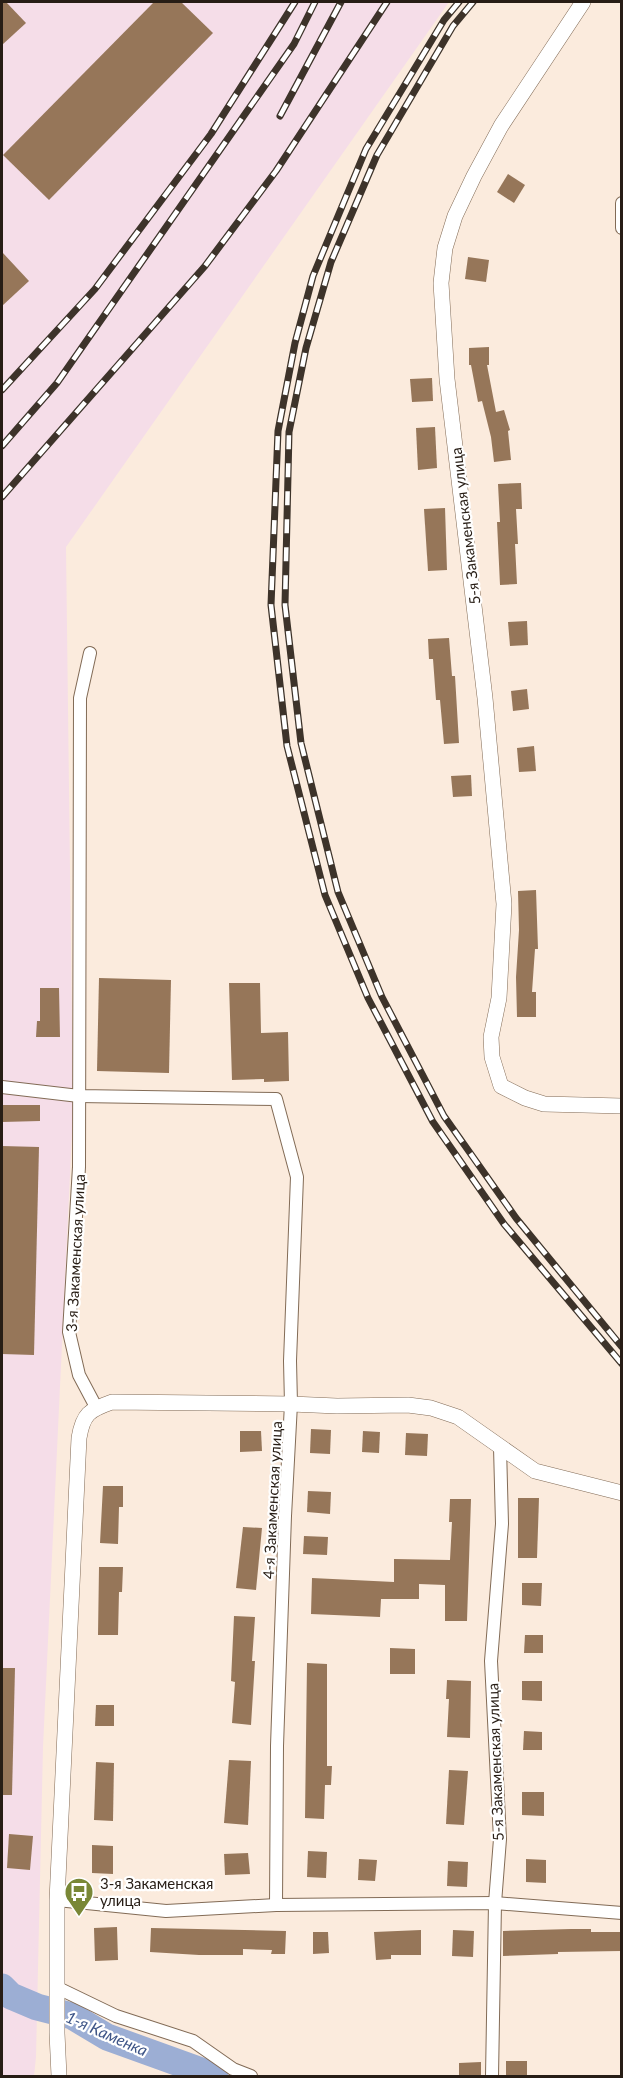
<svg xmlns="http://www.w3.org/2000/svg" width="623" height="2078" font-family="Lato,sans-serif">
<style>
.industrial{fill:#f5dde8}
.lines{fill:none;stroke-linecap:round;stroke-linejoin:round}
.river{stroke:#9caed4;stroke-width:27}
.building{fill:#967659}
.minor-casing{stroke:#826b56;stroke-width:14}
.tertiary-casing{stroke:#826b56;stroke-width:16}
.minor{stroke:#fff;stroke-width:12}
.tertiary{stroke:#fff;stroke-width:15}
.rail-casing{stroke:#3d332a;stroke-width:7}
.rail{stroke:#fff;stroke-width:4.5;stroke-dasharray:14;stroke-linecap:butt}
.labels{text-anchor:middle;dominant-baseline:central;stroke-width:4.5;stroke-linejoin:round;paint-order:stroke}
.street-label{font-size:15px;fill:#271d15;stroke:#fff}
.poi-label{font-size:15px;fill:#271d15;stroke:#fff;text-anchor:start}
.water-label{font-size:16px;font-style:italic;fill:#3e5587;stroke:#fff}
</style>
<rect width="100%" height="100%" fill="#fbebdd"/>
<path class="industrial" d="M2,2h447l-383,545 7,564 -30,636 -7,310 -2,19h-32z"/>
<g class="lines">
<path class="river" d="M2,1987l9,9 26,11 35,9 35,21 108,39"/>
</g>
<g class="building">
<path d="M2,2h4l20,21 -24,22z"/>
<path d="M154,2h27l32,31 -164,167 -46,-45z"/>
<path d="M508,174l17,11 -11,18 -17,-11z"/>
<path d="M2,252l27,29 -27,25z"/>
<path d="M468,257l21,3 -3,22 -21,-3z"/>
<path d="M489,347v18h-2l9,47 8,-2 6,20 -2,1 3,29 -17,2 -3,-25 -9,-36 -4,1 -7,-37h-2v-17z"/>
<path d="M432,378l1,23 -21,1 -2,-23z"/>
<path d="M435,427l2,41 -19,2 -2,-42z"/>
<path d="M521,483l1,26h-6l2,35h-3l2,40 -17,1 -3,-63h3l-2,-38z"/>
<path d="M445,508l2,62 -19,1 -4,-62z"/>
<path d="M527,621l1,24 -18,1 -2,-24z"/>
<path d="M449,638l3,38h3l4,67 -15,1 -4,-44h-4l-3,-41h-4l-1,-20z"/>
<path d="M527,689l2,20 -16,2 -2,-20z"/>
<path d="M534,746l2,25 -17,1 -2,-24z"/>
<path d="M471,775l1,21 -19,1 -2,-21z"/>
<path d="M536,890l2,59h-3l-3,43h4v25h-19l-1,-40 3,-47 -1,-39z"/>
<path d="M99,978l72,2 -2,93 -72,-2z"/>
<path d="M229,983h31l1,50 27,-1 1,49 -25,1v-3l-32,1z"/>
<path d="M40,988h19l1,49h-24l1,-16h3z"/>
<path d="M2,1105h38v16l-38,1z"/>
<path d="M2,1146l37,1 -5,208 -32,-1z"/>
<path d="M311,1429l20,1 -1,24 -20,-1z"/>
<path d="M240,1431h21l1,20 -22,1z"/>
<path d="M363,1431l17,1 -1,21 -17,-1z"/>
<path d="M406,1433l22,1 -1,22 -22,-1z"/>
<path d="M103,1486h20v21h-4l-1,37 -18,-1z"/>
<path d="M308,1491l23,1 -1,22 -23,-2z"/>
<path d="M518,1498h21l-2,60h-19z"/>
<path d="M450,1499h21l-4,122h-22v-36l-26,-1v15h-38l-1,18 -69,-3 1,-36 82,4v-23l56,1 2,-38h-3z"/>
<path d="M243,1527l19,1 -6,62 -20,-2z"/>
<path d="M304,1536l24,1 -1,18 -24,-1z"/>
<path d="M99,1567h24l-1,25h-3l-1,43h-20z"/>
<path d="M522,1583h20l-1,23 -19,-1z"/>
<path d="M234,1616l21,1 -3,44h3l-4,64 -19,-2 3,-41 -4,-1z"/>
<path d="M525,1635h18v18h-19z"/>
<path d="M390,1648l25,1v25h-25z"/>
<path d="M307,1663l20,1v102h5l-1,19h-6l-1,34 -19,-1z"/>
<path d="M2,1668h13l-3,127h-10z"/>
<path d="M447,1680l24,1 -1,57 -23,-1 2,-38h-3z"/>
<path d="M522,1681h20v20l-20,-1z"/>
<path d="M96,1705h18v21h-19z"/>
<path d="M524,1731l18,1v18h-19z"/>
<path d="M229,1760l22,1 -3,64 -24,-2z"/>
<path d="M96,1762l18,1 -1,58 -19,-1z"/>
<path d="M449,1770l19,1 -4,54 -18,-1z"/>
<path d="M522,1792h22v24l-22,-1z"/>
<path d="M9,1834l24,2 -3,34 -23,-2z"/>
<path d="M92,1845l21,1v28l-21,-1z"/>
<path d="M308,1851l19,1 -1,26 -19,-1z"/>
<path d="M248,1853l2,21 -25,1 -1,-21z"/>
<path d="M359,1859l18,1 -2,21 -17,-1z"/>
<path d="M526,1859l20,1v23l-20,-1z"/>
<path d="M448,1861l20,1 -1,25 -20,-1z"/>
<path d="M117,1927l1,33 -23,1 -1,-33z"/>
<path d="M151,1928l135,3 -1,23h-14l1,-4 -29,-1v6h-44l-49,-3z"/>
<path d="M571,1929h20v3h30v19l-63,1v2l-55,2v-25z"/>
<path d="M421,1930v25h-30v4l-15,1 -2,-28z"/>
<path d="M453,1930l21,1 -1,26 -21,-1z"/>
<path d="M313,1932h15l1,21 -16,1z"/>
<rect x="506" y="2061" width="21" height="15"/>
<path d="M481,2062v14h-22v-13z"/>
</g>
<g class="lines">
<g class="minor-casing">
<g id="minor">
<path d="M622,203v25"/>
<path d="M90,653l-10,45 -1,469 -10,165 10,43 17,32"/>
<path d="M2,1087l77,9 197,3 21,78 -7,184 1,43 -6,112 -8,230 -1,159"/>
<path d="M57,1900l109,11 110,-6 219,-2 127,10"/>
<path d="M58,1988l58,28 77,25 40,28 18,7"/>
<path d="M492,2076l3,-173 5,-64 -9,-178 11,-137 -2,-77"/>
</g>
</g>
<g class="tertiary-casing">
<g id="tertiary">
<path d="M583,2l-82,124 -27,50 -19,40 -10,32 -4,35 6,96 38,319 19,206 -5,94 -8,39 1,20 9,29 24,12 19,6 78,2"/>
<path d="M59,2076l-2,-43v-133l22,-462c4,-24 10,-28 33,-36l179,2 46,2 71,-1 23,3 27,9 77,54 87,22"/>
</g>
</g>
<use href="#minor" class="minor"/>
<use href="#tertiary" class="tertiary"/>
<g class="rail-casing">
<g id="rail">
<path d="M459,2l-15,18 -78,129 -53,127 -18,67 -17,88 -7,174 16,141 38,149 43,103 65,124 71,102 118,140"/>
<path d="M473,2l-20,24 -76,129 -46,107 -25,86 -17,84 -4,173 16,138 37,149 44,105 62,119 72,102 106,129"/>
<path d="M280,116l61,-114"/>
<path d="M2,390l93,-101 116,-155 84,-132"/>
<path d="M2,446l55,-63 237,-339 21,-42"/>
<path d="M2,497l203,-231 71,-95 111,-169"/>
</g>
</g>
<use href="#rail" class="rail"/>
</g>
<defs>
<g id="bus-pin" transform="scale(1.5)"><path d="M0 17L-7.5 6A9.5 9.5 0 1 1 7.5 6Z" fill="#798736" stroke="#fff"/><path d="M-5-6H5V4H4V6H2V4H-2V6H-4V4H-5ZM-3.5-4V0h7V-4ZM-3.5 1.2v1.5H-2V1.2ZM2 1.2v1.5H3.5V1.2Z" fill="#fff"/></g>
</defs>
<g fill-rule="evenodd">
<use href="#bus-pin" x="79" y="1892"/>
</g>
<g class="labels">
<g class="street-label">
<text transform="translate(465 526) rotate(-97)">5-я Закаменская улица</text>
<text transform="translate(75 1253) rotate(-87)">3-я Закаменская улица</text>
<text transform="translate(272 1500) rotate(-87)">4-я Закаменская улица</text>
<text transform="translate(495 1762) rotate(-92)">5-я Закаменская улица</text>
</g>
<g class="poi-label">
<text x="100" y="1883">3-я Закаменская<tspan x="100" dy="17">улица</tspan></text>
</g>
<g class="water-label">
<text transform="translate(107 2033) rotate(24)">1-я Каменка</text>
</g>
</g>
<rect width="623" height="2078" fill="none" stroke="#271d15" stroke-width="6"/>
</svg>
